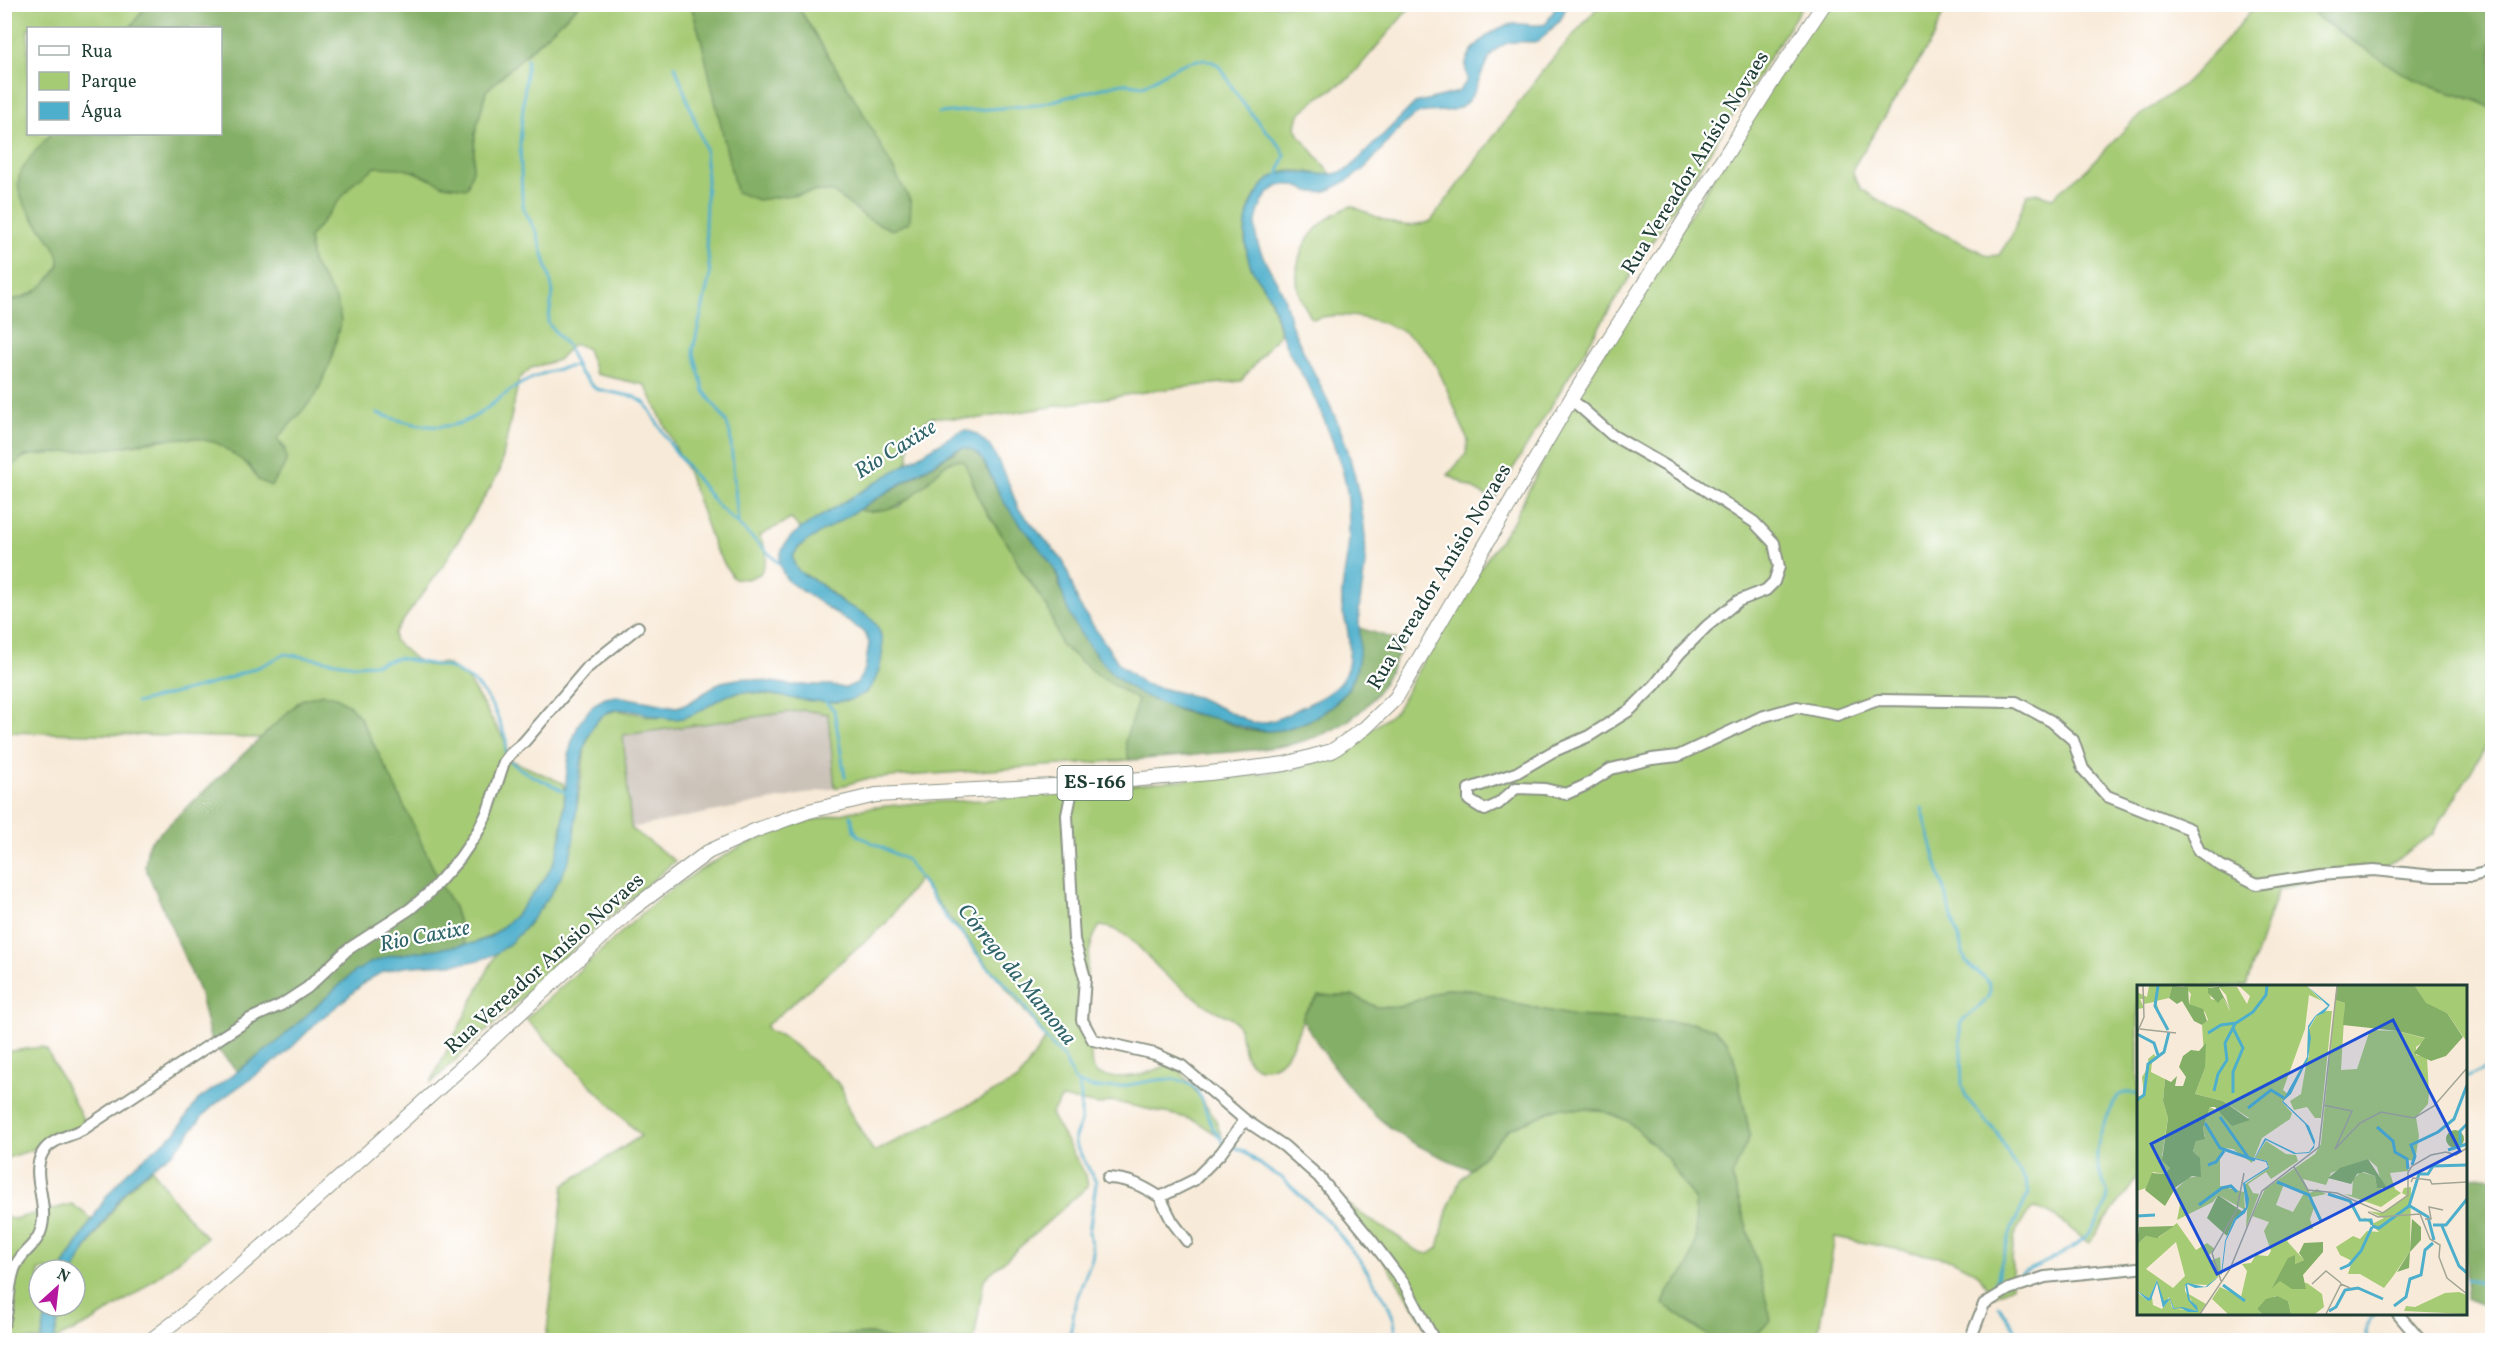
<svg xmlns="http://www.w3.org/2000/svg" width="2497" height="1345" font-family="Vollkorn,serif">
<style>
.industrial{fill:#cbc2b8}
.green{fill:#a6cb75;stroke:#628454;stroke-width:1.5;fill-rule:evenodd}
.forest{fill:#84af66;stroke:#52764d;stroke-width:1.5}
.water{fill:#4dafcc;stroke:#367680;stroke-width:1.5}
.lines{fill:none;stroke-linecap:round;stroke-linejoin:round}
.stream{stroke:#4dafcc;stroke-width:3}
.minor-casing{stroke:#8c9486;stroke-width:14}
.major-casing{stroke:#8c9486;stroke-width:16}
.minor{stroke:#fff;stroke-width:10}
.major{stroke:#fff;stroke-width:14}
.labels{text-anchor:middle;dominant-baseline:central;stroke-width:4.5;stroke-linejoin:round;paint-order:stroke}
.shield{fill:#fff;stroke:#627771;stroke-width:1.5}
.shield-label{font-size:20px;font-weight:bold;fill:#1f3d34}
.street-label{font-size:21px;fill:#1f3d34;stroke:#fff}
.water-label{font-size:22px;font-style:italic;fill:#2f6569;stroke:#fff}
.inset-river{fill:none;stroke:#4dafcc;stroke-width:3}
.inset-road{fill:none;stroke:#a1a596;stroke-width:1.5}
.view{fill:#1d4ed8;fill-opacity:0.15;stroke:#1d4ed8;stroke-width:3}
.inset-edge{fill:none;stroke:#1f3d34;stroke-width:3}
</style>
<rect width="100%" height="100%" fill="#fff"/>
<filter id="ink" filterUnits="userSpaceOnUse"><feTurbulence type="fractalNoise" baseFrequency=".0167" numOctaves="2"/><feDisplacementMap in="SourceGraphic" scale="12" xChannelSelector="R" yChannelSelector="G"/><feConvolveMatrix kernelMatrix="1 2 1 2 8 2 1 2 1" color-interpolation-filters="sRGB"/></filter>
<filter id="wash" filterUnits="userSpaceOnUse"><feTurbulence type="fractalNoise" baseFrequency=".008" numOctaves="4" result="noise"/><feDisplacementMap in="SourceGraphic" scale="24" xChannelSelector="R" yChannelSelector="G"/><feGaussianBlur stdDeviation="1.35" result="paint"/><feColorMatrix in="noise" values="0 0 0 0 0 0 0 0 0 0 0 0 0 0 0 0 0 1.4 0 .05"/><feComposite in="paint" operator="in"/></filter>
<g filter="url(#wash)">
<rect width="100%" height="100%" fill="#f8ead8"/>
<path class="industrial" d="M804,710l25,4 6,74 -204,40 -9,-93z"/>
<g class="green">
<path d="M5,5h142l-17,23h-102v106h23l-27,34c2,14 1,34 7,47 7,13 22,24 27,38 8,26 -33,48 -53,47z"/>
<path d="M579,5h112l10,34 92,157 25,-5 15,1 24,18 4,-101 -64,-104h615l-62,73 -35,22 -16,14 -3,13 4,9 32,39c-17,0 -34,-8 -51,-2 -36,14 -44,66 -28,97 5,11 14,20 18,32 4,10 6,21 9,31l-39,48 -84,9 -182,29 -43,-2 -15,10 -8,9v23l-4,6 -104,64 -10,-10 -32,17c9,16 10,21 1,38l-13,5 -14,-1 -18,-29 -27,-76 -43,-88 -49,-11 -9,-25 -8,-4h-7l-14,15 -27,8 -12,11 -19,92 -57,95 -49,67v7l21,19 12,6 15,-2 7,2 19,15 39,64 1,15 55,24 2,7c-2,21 -2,43 -8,64 -12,36 -53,84 -92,91l-11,-38 -12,-20 -52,-111 -31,-60 -10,-11 -48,-5 -40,38 -256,-6v-260c6,-5 14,-14 22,-16 29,-8 62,-5 91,-9 32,-3 68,-18 100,-4 17,8 31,21 40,37l28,-31 -9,-10 39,-44 6,-117 -10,-16 -3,-24c14,-18 45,-65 67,-71 18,-5 40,5 55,13l42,-11 2,-35 11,-43z"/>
<path d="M1598,5h205l-184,289 -125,206 -46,-25 18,-21 2,-14c-12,-25 -25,-68 -41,-88 -26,-31 -78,-43 -115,-33 -4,-8 -11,-17 -13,-25 -10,-43 16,-73 52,-88 27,10 51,28 80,15l112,-151 54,-62z"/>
<path d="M1821,5h125l-12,32 -80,129 -1,8 8,15 37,23 91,44 10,-1 13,-20 15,-41 9,-1 16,5 35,-29 48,-50 52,-37 50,-54 18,-23h45l47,33 81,48 50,15 14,8v624l-6,14 -54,88 -48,33 -106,21 -32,97h-108v191l-49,66c-19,-13 -32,-30 -55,-35 -27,23 -21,48 -22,79l-19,9 -16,-23 -25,-13 -117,-23 -18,103h-66l19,-20 -14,-61 -24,-83 18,-41 -6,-28 -50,-84 -120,-7 -53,-11 -48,-15 -28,-1 -45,18h-24l-22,-11 -49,16c-7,20 -17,60 -45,56 -5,-1 -11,-6 -14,-11 -5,-11 -3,-30 -14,-38 -5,-4 -14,-6 -20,-10 -13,-8 -25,-18 -38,-27 -27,-19 -38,-52 -74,-56 -23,30 -11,104 -8,141l5,7c27,8 53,0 77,-12l41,56 7,20 -26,-17 -17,-5 -68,-15 -12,4 -37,-7 -11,16 35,62 2,10 -104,93 -10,61h-82l-21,-6 -41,2 -12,4h-272l18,-155 77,-49 -115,-117 133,-121 41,-28 40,-23 48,-21 79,-18 60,-6 58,-2 195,-20 75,-5 40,-6 42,-14 59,-44 53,-98 63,-90 60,-119zM919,879l127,159 -28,42 -144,72 -25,-41 -6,-20 -6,-9 -51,-44 -18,-8 -2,-4 120,-103z"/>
<path d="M956,460l8,1 18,44 29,44 10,20 27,39 13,37 38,31 39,24 -4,14 -5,46 -264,19 -30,9 -7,-74 -24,-4 -181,25 8,93 44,33 -81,69 -164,154 67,-132 29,-27 29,-37 23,-86 7,-54 6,-19 11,-14 15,-5 40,8 56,-15 14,-8 16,-3 89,10 15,-1 19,-8 12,-20 4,-30 -38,-40 -26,-21 -20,-11 -4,-4 -1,-11c10,-19 48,-36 67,-47l2,2 37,-4 47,-43z"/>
<path d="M41,1047l6,3 40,77 -24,4 -32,19 -26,9v-107z"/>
<path d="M1558,1108l42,2 28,11 39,37 28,43 1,39 -7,26 -22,27c14,29 30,42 63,47h-280l-22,-12 -82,-126c18,16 30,21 49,33 11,7 21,18 34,19l9,-6 9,-37 13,-31 49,-51z"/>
<path d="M152,1168l23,34 32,36 -73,57 -42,27 -38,18 8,-34h13v-36l5,-12 46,-67z"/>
<path d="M72,1204l20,15 -31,51h-22v36h9l-7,34h-36v-123l9,2z"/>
</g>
<g class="forest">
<path d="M147,5h432l-93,86 -11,43 -2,35 -6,19 -24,-3 -27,-13 -17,-4 -23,-1 -22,15 -45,56 3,24 24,37 5,21 -10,41 -15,34 -39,44c17,21 8,26 -6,47l-13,-6 -8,-14 -33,-23 -22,-5 -36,1 -39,8 -95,9 -20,16v-172c14,1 26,-4 37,-14 6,-6 15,-13 17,-22 4,-21 -47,-57 -40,-86 4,-16 22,-32 32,-44h169v-106h-90z"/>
<path d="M691,5h106l64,104 50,93 -1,20 -18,8 -24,-11 -35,-27 -15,-1 -60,9 -22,-8 -35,-153z"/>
<path d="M2300,5h192v104l-14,-8 -50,-15 -31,-16z"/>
<path d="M963,447l12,4 6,6c8,17 16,35 27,50 16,23 47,50 51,78l33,64c23,29 35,37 68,52 8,4 16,9 25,11 9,3 18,3 27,5 14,5 28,13 43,14 35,3 81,-16 97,-49 8,-17 7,-35 7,-54l46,14c-12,22 -23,49 -41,66 -41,38 -95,41 -147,45 -30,3 -59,5 -88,7l-4,-19 13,-41 -39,-24 -38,-31 -13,-37 -27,-39 -10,-20 -29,-44 -18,-44 -8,-1 -10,4c-28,26 -42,50 -84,47l-2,-2z"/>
<path d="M322,694l14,3 13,8 10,11 31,60 52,111 12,20 11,38 -75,11 -37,17 -78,71 -38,27 -26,-29 -12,-51 -54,-124 3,-23 153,-144z"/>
<path d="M1446,989l27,1 48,15 53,11 120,7 20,6 14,14 6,14 16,78 -18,41 24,83 15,61 -20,20h-21l-20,-3 -47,-33 4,-11 22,-27 7,-26 -1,-39 -28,-43 -39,-37 -28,-11 -42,-2 -49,21 -39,40c-27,-11 -54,-22 -78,-40 -38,-28 -65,-71 -90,-110l3,-7 14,-16h35l22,11h24z"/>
<path d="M2492,1176v133l-26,-10v-122z"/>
<path d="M871,1334l21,6h-74l12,-4z"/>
</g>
<g class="water">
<path d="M1557,5h9c-3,17 -16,24 -27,36 -11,3 -23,-2 -34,3 -27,11 -21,47 -43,62 -15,10 -33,1 -48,10 -21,14 -34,40 -54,56 -7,6 -29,18 -37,20 -10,2 -18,-3 -27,-6 -22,-6 -34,11 -39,31 -7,27 12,48 23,71 7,13 8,28 13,41 19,43 44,83 57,129 9,33 18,72 15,105 -1,17 -5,33 -6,49 0,17 2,34 -1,50 -6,36 -40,59 -74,67 -29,7 -48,-7 -75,-12 -33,-7 -72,-19 -96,-43 -17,-18 -35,-40 -45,-64 -6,-12 -6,-28 -13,-40 -15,-24 -35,-44 -51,-68 -8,-13 -17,-40 -27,-49 -7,-5 -12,-6 -20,-4l-150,92 -8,6 -6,9c0,16 12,19 24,26 9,6 16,14 25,20 9,6 20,9 28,16 17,14 14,41 6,60 -18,44 -94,14 -130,14 -27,-1 -45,26 -71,27 -21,1 -50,-17 -69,-6 -35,22 -25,104 -35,140 -8,29 -46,81 -71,98 -35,23 -87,5 -125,25 -10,5 -17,12 -26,20 -11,10 -23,18 -34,28 -11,11 -21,22 -33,32 -23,19 -50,33 -72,53 -15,13 -23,31 -38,44 -12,9 -24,17 -36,27 -19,18 -50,66 -61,90h-14l45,-73 22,-26 48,-39 22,-32 77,-56 78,-71 17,-10 20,-7 85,-13 15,-6 25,-21 29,-36 11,-20 7,-26 5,-65 4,-25 8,-21 14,-18 12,-7 12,-2 60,11 12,-4 32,-21 22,-4 48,7h39l15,3 12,-5 8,-14 4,-26 -4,-10 -76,-51c-17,-20 -9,-38 11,-53l158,-97 8,-2 10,4 14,12 15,28 13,34 46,54 15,43 40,59 25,20 53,13 56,26c19,1 31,-7 47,-15 38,-18 55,-28 48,-75 -1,-9 -5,-17 -6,-26 -2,-25 7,-48 7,-72 0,-16 0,-34 -3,-50 -5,-25 -23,-70 -35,-94 -7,-15 -17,-28 -24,-43 -7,-16 -10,-32 -16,-48 -5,-11 -13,-20 -19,-31 -8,-16 -9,-46 -2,-62 27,-63 63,-17 100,-39l65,-65 43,-11 9,-11c1,-7 -3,-12 -1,-18 4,-17 30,-37 47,-39 11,-1 21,3 33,0z"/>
<path d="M48,1306h14l-8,34h-13z"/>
</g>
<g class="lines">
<g class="stream">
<path d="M527,59l-7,85 2,53 2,13 13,23 12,42 4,17 -5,31 19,23 12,26 17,17 39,8 11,7 24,40 46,60 63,59"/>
<path d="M675,66l30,82 2,32 -2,45 5,50 -17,75 11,41 22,30 4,12 8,90"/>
<path d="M939,113l98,-8 85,-22 21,3c16,-9 54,-37 73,-22 10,7 14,22 21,31 13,18 28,35 43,51l5,9 -8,23"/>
<path d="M377,413c22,8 53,17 76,12 22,-4 38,-21 55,-33 21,-15 42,-23 68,-26"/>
<path d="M824,700l10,10 11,67"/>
<path d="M136,703l76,-19 49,-18 24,-12 70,11 20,-1 23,-6 53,10 23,14 12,14 10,17 10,26v14"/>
<path d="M510,761c17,16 39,20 58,33"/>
<path d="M1922,808c13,51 27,101 43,151 4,13 26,15 25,31 -2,17 -24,22 -30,34l2,62 5,13 31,35 15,29 13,18 3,12 -17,35 -19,63"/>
<path d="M851,816l3,14 5,6 48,24 43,63 11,9 24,32 32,32 30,44 17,18 10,22c35,25 95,-20 123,10l16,38 11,15"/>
<path d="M2466,1078l26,-13"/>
<path d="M1231,1146l11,4 26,20 13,7 49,46 31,39 26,40 7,18 3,20"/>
<path d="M2466,1280l26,5"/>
<path d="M1995,1289c41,-30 100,-33 113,-94 -3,-9 -8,-18 -10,-27 -5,-24 8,-51 20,-72l6,-3h14"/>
<path d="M1999,1306l24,34"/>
<path d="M1069,1340l7,-40 16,-41 1,-7 -4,-19 7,-51 -21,-38v-7l6,-15v-27l-3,-12"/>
<path d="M2368,1340c-5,-10 -1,-18 6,-26"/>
</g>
</g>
</g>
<g filter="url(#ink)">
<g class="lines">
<g class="minor-casing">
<g id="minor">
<path d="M1571,399l41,36 78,45 64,42 20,21 5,24 -5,15 -8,8 -28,11 -31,25 -27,27 -25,32 -25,25 -41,26 -37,16 -36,21 -47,16v11l16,10 13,-6 18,-16 29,1 21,5 20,-9 25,-16 41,-10 26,-3 83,-39 36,-10 40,8 41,-15 138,2 35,19 22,19 10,29 24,27 83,33 9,22 22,15 36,18 64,-10 53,-4 60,6h38l20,-5"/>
<path d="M1073,785l-6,30 7,125 11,38 -3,42 11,20 62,14 27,12 63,54 39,26 35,31 53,64 33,44 29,55"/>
<path d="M1108,1178c22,1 34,8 52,19l34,-17 27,-27 24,-33"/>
<path d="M1160,1197l12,24 15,20"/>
<path d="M2398,1314l22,26"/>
<path d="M4,1323c6,-17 4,-43 12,-58 9,-18 25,-20 27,-46 2,-23 -12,-47 0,-67 8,-13 27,-16 39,-22l141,-94 27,-17 31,-14 26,-17 40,-38 63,-41 20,-17 30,-34 17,-25 11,-22 16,-49 6,-8 14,-12 64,-75 50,-40"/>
<path d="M1970,1340l14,-36 25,-15 36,-12 93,-9"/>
</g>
</g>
<g class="major-casing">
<path id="major" d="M151,1340l29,-22 105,-91 177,-160 169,-157 77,-58 46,-21 55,-20 67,-16 197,-10 137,-12 75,-9 47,-13 33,-23 31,-30 175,-299 206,-325 47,-70"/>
</g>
<use href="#minor" class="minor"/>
<use href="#major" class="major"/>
</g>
</g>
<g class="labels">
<rect class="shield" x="1057.5" y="766" width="75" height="34" rx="4.5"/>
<g class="shield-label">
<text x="1095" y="783">ES-166</text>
</g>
<g class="street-label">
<text transform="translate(1696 163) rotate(-58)">Rua Vereador Anísio Novaes</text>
<text transform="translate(1440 577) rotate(-59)">Rua Vereador Anísio Novaes</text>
<text transform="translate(545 964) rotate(-42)">Rua Vereador Anísio Novaes</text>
</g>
<g class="water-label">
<text transform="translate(896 450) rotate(-32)">Rio Caxixe</text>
<text transform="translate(425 937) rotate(-11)">Rio Caxixe</text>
<text transform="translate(1016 975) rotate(51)">Córrego da Mamona</text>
</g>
</g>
<g transform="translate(2137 985)">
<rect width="330" height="330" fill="#f8ead8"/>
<path d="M12,1h23l-3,12 -13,3 4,13 -6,-12 -10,2 -1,-5h-3l4,9 -7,1v-17l10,5zM47,1h32l-8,2 3,11 9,2 3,-3 7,13 -4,-16 -7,-8 4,-1 14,1 10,17 3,-8 -11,-10h68l15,15 -13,-6 -4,34 -22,61 6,5 -7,7 10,11 -2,6 -28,19 -10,25 -19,-14 -9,-1 -4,7v31l24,6 1,18 -27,-15 -5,7 -36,18 3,-15 -6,-14 14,-13 10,-2v-20l-5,-5 3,-10 9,-4 -2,-9 7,-21 30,15 9,-4 -26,-17 -28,-7 10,-26 -3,-43 6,-5 -3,-8 -16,-8 2,-10zM278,1h52v56l-20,-29 -21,-9zM198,15l10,3 -4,67 16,-1 13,-39 28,1 29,8 -11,8v8l11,2 2,36 -1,11 -12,13 3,19 -4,25 -7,-1v11l-18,2 5,16 6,4 -20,14 -37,-13 8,1 1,-16 8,-7 14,4 2,11 6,2 -6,-22 -9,-8 -37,14 -5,12 -23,-6 7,14 7,-4 9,5 -18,4 7,7 -5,14 3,10 -12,1 -14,11 17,19 -9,4v-8l-6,2 -9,23 27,2 15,11 2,13 -9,7h-24l-3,-13 -13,-5 -18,13 5,5h-34l-16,-15 8,-12 21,10 6,-26 -5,-7 9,-1 5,-8 12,1 3,-5 -7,-20 5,-9 -17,-6 13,-27 50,-35 6,-10zM147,199l20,9 -11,19 -17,-7zM189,26h6l-11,107h-6l-8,-11 -13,3 -4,-9 11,-7 5,-29 -3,-1 6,-7v-28l8,-14zM17,69l3,5 -5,3 -1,10 14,7 -2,22 5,17 -6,38 8,12 -6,6 -11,-2 -7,16 -9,3v-95h7l-2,-19 7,-11 -1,-7zM129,156l20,13 10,1 2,6 -27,18 -5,-7 -18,12 5,9 6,1 -13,34 2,-32 -4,-11 25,-17 -2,-7 -12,-3zM274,202l-1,64 -16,24 -10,13 -24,-14h-12l4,-13 -12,-6 -4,-8 17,-11 7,3 7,-8 12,1 -16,-15 11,6 10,-5 -15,-7 12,2 26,-17 -5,-3 2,-5zM40,238l19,27 11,-7 8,6 -8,8 3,4 10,-4 1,17 -12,11 -24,-1v7l12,20 -23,-3 -5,-11 -6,10 -6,-27 -8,18 -12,-7v-46l9,-9 13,1zM39,257l9,34 -12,12 -27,-19zM0,307l11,9 4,-4 1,8 9,4 8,-10 2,9 26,4 -11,-19 19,11 -7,10h-62zM322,307l8,3v19l-63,-3 2,-5 9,1 30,-14z" fill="#a6cb75" fill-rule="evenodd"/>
<path d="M35,1l16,1 1,17 14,5 4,12 -5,4 -8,-4 -12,-20 -5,3 -8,-6zM86,1l-4,2 12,23 -8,-13 -5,5 -10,-10v-5zM200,1h78l11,17 21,10 16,24 -17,19 -15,5 -17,-8 11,-15 -27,-7 -55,-6 2,-22 -10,-3zM69,58l-1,25 -10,26 28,7 27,19 -18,6 -17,-19h-5l-7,21 2,11 -9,2 -3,10 7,7 1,19 -9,-1 -16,11 -11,19 -20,-16 7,-17 12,1 6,-6 -8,-8 6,-42 -5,-17 2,-22 6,3 6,-6 -2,10h8l3,-9 -7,-10 4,-11 8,-6 8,1zM309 154a9 9 0 1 1 18 0a9 9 0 1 1-18 0ZM231,174l19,29h-10l-2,-12 -11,-4 -7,2 -6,10 -23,-6 12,-10zM81,210l25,17 -9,7 -7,17 -20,-18zM275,234l9,8v13l-11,12 -1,16 -12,4 13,-21zM37,241l-17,12 -11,-2 -9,9 2,-18zM186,257v10l-20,23 3,14h-14l-12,-8 -8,7 16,-30 7,-3v9l9,-4 -5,-7 5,-10zM140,311l11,5 3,13h-29l-5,-5 9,-10z" fill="#84af66"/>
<path d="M170,1l23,19 -6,8 -8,3 -7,12 2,10 -3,21 -17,35 -8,7 26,25 6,15 -1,7 -5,5 -15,1 -28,-14 -11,18 12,3 2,7 -24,15 4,16 -1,8 -3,6 -9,7 -10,21 -4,33 -15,13 -12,1 -8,-4 3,16 7,6 1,6h-10l-7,-4 -8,1 -3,-10 -7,9 -6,-25 -6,17 -3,1 -11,-10 12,7 8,-18 7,21 6,-3 4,10 9,-1 14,4 -9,-11 -3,-16 3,-1 17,4 16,-12 4,-34 9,-22 12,-12 -3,-24 25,-16 -2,-5 -12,-3 11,-21 31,15 13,-1 5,-7 -9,-21 -23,-22 25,-45 1,-31 7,-10 13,-10z" fill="#4dafcc"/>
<path class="inset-river" d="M21,1l-3,20 13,24M96,43l10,20 -10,24v21M71,48l13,-8 15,-2 17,-11 13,-17 1,-9M0,49l17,9 4,12M77,106l4,-17 9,-14 -2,-17 10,-19M0,115l7,-5 4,-31 16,-12 5,-20M111,123l23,-18 13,8M83,132l28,40M68,138l15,25 35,12M240,142l16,14 2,11 12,7 1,10M323,159v-13l7,-7M311,165l19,-6M71,180l8,-3 8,-11M275,180l3,-9 -4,-11 27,-13 16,-13 13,-34M140,197l32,13 12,26M191,209l22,7 10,19h11l1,5M62,220l23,-17 9,-2 6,6M273,221l18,11 6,23M0,231l18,-1M296,240h13l21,-26M235,241l7,2 30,-22 10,-32h9l5,-8 34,-1M305,241l17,40 8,7M203,284l9,-4 12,-14 11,-24M86,300l22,16M257,321l12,-9 4,-18 11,-4 4,-25 8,-7M192,326l7,-4 9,-17 13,-2 25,11"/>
<path class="inset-road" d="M3,44l36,4M0,48l7,-16 -1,-31M186,120l29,6 -17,38 25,-26 21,-11 33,6 20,-12 33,-38M157,182l14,23 29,3 46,20 25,-18v-23l4,-6 19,-11 15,-3 10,3 11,-7M274,197l2,-4 17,2 2,4 35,-2M231,227l10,5 42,-3 10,25 10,6 -1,12 8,21 20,16M288,234h6l-2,-12 14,3M84,296l-9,-28 25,-44 7,-36M175,299l14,-13 15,12M63,329l30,-45 32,-78 57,-44 18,-161M189,329l15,-30 9,4"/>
<path class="view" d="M256,35l67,131 -243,123 -66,-130z"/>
<rect width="330" height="330" class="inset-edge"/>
</g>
<rect width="2497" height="1345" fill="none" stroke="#fff" stroke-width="24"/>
<rect x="27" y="27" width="195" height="108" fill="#ffffff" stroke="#a5b1ae" stroke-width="1.5"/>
<rect x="39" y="46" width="30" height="9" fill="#ffffff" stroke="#a5b1ae" stroke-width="1.5"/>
<text x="81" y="57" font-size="18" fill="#1f3d34">Rua</text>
<rect x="39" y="72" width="30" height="18" fill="#a6cb75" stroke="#a5b1ae" stroke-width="1.5"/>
<text x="81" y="87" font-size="18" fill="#1f3d34">Parque</text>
<rect x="39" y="102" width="30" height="18" fill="#4dafcc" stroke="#a5b1ae" stroke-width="1.5"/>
<text x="81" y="117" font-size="18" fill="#1f3d34">Água</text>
<g transform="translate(57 1288) rotate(27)"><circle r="28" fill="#ffffff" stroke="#a5b1ae" stroke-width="1.5"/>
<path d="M0-4.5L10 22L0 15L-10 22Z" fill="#b5179e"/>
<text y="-9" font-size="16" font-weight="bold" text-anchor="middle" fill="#1f3d34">N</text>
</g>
</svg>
